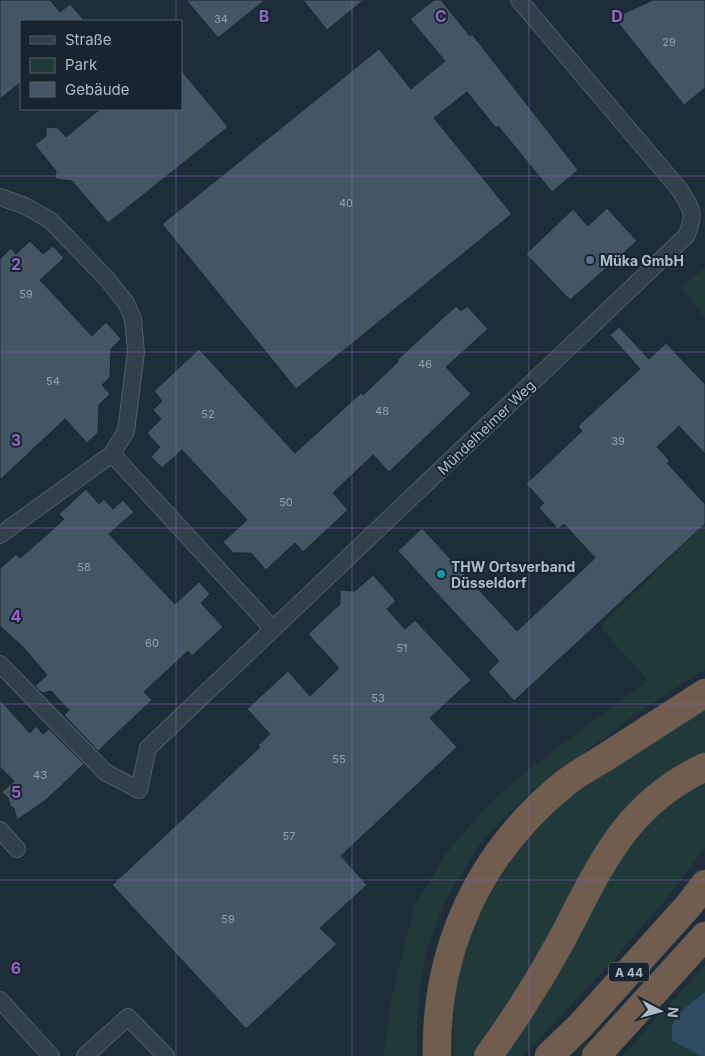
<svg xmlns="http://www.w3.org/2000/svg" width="705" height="1056" font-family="Inter,sans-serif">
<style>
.green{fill:#203a39}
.water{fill:#2f4b60}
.building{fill:#445663;stroke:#1a2730}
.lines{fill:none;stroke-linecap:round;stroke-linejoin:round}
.street-casing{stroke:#505e67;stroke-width:18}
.highway-casing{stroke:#3d4b54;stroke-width:29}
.street{stroke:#32404a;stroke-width:16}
.highway{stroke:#705d4e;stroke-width:28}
.grid{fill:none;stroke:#8f65c2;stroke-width:1;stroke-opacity:0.55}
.service-dot{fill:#5c6f8a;stroke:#18252e;stroke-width:2}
.culture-dot{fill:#0f9aa8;stroke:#18252e;stroke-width:2}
.labels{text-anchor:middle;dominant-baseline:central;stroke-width:4;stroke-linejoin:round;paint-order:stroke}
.number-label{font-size:11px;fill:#92a2ad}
.shield{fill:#18252e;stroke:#808e98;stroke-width:1}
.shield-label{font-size:12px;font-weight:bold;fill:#acbbc6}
.poi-label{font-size:14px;font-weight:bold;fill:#acbbc6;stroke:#18252e;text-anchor:start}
.street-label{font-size:14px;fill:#acbbc6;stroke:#18252e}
.grid-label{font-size:16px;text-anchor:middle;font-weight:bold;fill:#8f65c2;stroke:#18252e;stroke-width:4;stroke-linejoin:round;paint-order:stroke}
</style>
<rect width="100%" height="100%" fill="#1e2e39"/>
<g class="green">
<path d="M705,268v50l-24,-31z"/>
<path d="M705,523v146l-66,43 -109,80 -49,50 -36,59 -20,53 -8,56v46h-34l10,-64 21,-85 32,-53 40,-47 43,-38 119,-89 -48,-53z"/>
<path d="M705,704v50l-111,106 -79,130 -45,66h-16c-6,-97 33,-176 99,-245 13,-13 31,-23 46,-33 35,-25 70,-50 106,-74z"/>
<path d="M705,782v65l-34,46 -56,65 -92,98h-25l109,-181 52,-65 26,-19z"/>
<path d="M705,965v27l-31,25 -1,24 27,15h-78z"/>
</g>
<path class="water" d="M705,992v64h-5l-27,-15c-8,-24 16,-35 32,-49z"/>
<g class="building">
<path d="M0,0h50l10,12 10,-8 15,17h-64v61l-21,17z"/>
<path d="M186,0h79l-47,38z"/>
<path d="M303,0h61l-37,30z"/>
<path d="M434,0h7l29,36 2,-2 106,136 -26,22 -54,-66 -2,2 -29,-36 -33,26 78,96 -216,175 -134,-165 217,-175 32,40 34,-28 -35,-42z"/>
<path d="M653,0h52v88l-21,17 -70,-87z"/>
<path d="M181,70l47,57 -120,96 -36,-42 -17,-2 1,-8 -21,-26 11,-9v-9l12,1 8,9 34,-28h81z"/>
<path d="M607,208l30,33 -67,59 -44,-46 47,-45 15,17z"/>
<path d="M30,241l13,13 10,-8 11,12 -24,22 52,56 14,-14 15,17 -10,10 -1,28 -8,8 8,9 -11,11 -1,28 -11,10 -22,-24 -65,61v-221l11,-11 5,6z"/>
<path d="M456,306l5,5 6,-5 21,23 -42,38 25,27 -82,78 -16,-17 -40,38 15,17 -45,42 -8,-9 -29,27 -15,-17h-18l-10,-11 24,-22 -65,-70 -20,18 -11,-11 9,-10 -13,-14 14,-14 -8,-9 9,-9 -8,-10 45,-42 96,104 66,-60 2,2 35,-33 -1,-2z"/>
<path d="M619,327l30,32 17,-16 39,41v70l-26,-28 -22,21 13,14 -3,2 38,41v20l-191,177 -26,-29 11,-11 -101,-110 24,-23 95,103 78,-73 -31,-34 -6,5 -19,-21 5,-5 -18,-19 56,-53 -4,-5 62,-57 -30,-34z"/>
<path d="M86,489l13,15 5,-5 9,10 10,-9 11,12 -25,22 66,70 24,-22 11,12 -9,9 22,24 -31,29 -4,-5 -44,41 8,8 -54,51 -34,-36 5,-5 -18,-19 -9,2 -7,-7 12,-11 -23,-27 -24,-22v-57l16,-15 4,4 29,-25 15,-14 -5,-5z"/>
<path d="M373,575l23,26 -9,8 18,20 10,-9 56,60 -41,38 27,29 -116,109 26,29 -47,43 17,16 -91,85 -134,-144 148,-138 -2,-2 12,-11 -23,-25 41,-38 22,25 29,-28 -31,-34 32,-30v-14l15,1z"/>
<path d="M0,700l30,33 6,-7 7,8 6,-5 35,35 -38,36 -29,20 -3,-12 -3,-1 -3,-9 -6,-6 12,-11 -14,-14z"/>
</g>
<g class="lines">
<g class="street-casing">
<g id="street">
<path d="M0,197l25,9 25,14 57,59 19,24 7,16 3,33 -10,79 -14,23 -112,81"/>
<path d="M112,454l161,175"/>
<path d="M0,664l105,108 34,18 9,-42 538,-512c10,-22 6,-26 -6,-46l-161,-190"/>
<path d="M0,830l17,19"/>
<path d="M0,1000l51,56"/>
<path d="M85,1056l43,-39 38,39"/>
</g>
</g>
<g class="highway-casing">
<g id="highway">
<path d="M437,1056c-2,-108 43,-204 127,-272 15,-12 33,-21 48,-31 31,-20 62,-40 93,-60"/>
<path d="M488,1056c27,-37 51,-75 73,-115 39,-74 63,-136 144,-174"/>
<path d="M549,1056l32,-31 108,-120 16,-21"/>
<path d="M596,1056l109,-120"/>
</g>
</g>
<use href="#street" class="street"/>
<use href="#highway" class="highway"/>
</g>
<path class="grid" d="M176,0v21M352,0v1056M529,0v1056M176,109v947M0,176h705M0,352h705M0,528h705M0,704h705M0,880h705"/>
<circle class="service-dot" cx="590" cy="260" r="5"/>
<circle class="culture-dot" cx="441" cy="574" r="5"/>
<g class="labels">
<g class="number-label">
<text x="221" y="19">34</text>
<text x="669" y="42">29</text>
<text x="346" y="203">40</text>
<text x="26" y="294">59</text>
<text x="425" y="364">46</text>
<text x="53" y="381">54</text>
<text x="382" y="411">48</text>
<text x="208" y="414">52</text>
<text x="618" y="441">39</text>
<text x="286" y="502">50</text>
<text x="84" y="567">58</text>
<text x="152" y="643">60</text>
<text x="402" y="648">51</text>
<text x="378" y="698">53</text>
<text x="339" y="759">55</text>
<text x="40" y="775">43</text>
<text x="289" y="836">57</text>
<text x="228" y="919">59</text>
</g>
<rect class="shield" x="609" y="962.5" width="40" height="19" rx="4"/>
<g class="shield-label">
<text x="629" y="972">A 44</text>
</g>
<g class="poi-label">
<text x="600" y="260">Müka GmbH</text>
<text x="451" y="566">THW Ortsverband<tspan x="451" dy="16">Düsseldorf</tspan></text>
</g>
<g class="street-label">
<text transform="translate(486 427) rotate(-44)">Mündelheimer Weg</text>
</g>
</g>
<g class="grid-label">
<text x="264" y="22">B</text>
<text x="441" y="22">C</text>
<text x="617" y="22">D</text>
<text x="16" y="270">2</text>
<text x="16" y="446">3</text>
<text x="16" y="622">4</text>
<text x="16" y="798">5</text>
<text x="16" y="974">6</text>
</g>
<rect x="20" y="20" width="162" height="90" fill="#18252e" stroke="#53616b"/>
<rect x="30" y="36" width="25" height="8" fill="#32404a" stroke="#53616b"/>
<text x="65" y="45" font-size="15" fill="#acbbc6">Straße</text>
<rect x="30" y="58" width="25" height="15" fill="#203a39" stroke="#53616b"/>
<text x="65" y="70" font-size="15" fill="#acbbc6">Park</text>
<rect x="30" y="82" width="25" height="15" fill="#445663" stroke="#53616b"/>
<text x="65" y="95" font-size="15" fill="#acbbc6">Gebäude</text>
<g transform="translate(660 1011) rotate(96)" stroke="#18252e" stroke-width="4" paint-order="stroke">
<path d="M0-4L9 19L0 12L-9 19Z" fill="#acbbc6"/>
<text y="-8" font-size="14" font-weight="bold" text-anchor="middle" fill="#acbbc6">N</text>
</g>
</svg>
